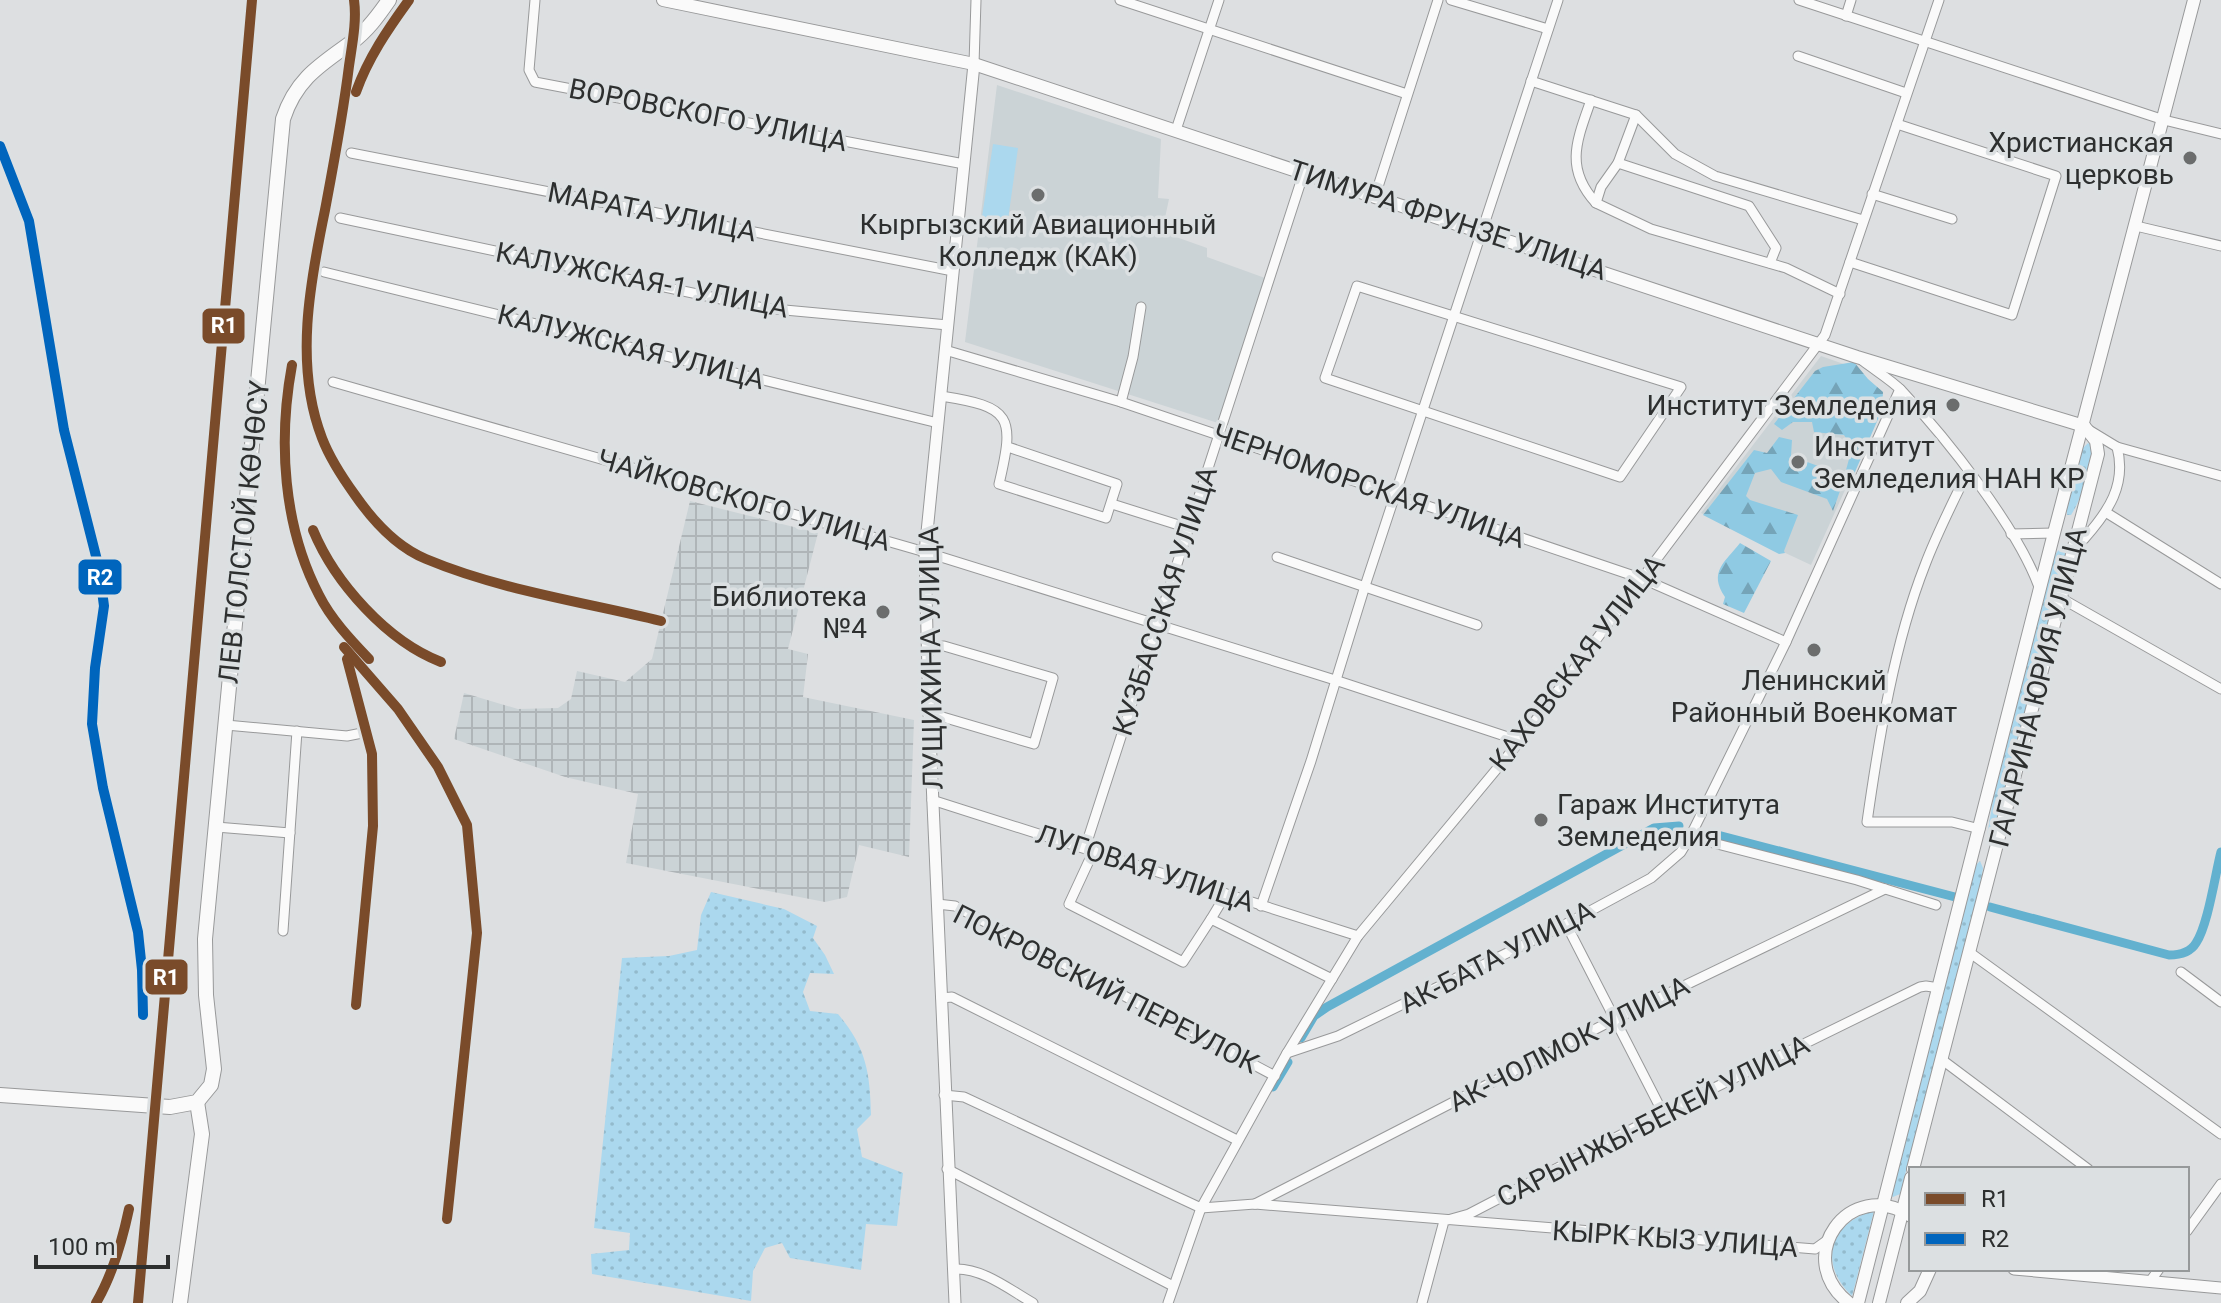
<svg xmlns="http://www.w3.org/2000/svg" width="2221" height="1303" font-family="Roboto,sans-serif">
<style>
.built{fill:#cbd3d6}
.industrial{fill:url(#industrial-grid)}
.grass{fill:url(#grass-dots)}
.forest{fill:url(#forest-firs)}
.pitch{fill:#abd8ee}
.lines{fill:none;stroke-linecap:round;stroke-linejoin:round}
.canal{stroke:#63b1cf;stroke-width:9}
.minor-casing{stroke:#98999a;stroke-width:11}
.tertiary-casing{stroke:#98999a;stroke-width:13}
.secondary-casing{stroke:#98999a;stroke-width:14}
.primary-casing{stroke:#98999a;stroke-width:16}
.minor{stroke:#fafafa;stroke-width:9}
.tertiary{stroke:#fafafa;stroke-width:11}
.secondary{stroke:#fafafa;stroke-width:12}
.primary{stroke:#fafafa;stroke-width:14}
.rail-1-casing{stroke:#dce0e2;stroke-width:16}
.rail-2-casing{stroke:#dce0e2;stroke-width:16}
.rail-1{stroke:#7a4b2a;stroke-width:10}
.rail-2{stroke:#0065bd;stroke-width:10}
.poi-dot{fill:#6b6d6d;stroke:#dce0e2;stroke-width:3}
.labels{text-anchor:middle;dominant-baseline:central;stroke-width:7;stroke-linejoin:round;paint-order:stroke}
.street-label{font-size:28px;fill:#2d2f2f;stroke:#dce0e2}
.poi-label{font-size:28px;fill:#2d2f2f;stroke:#dce0e2;text-anchor:end}
.line-badge{stroke:#dce0e2;stroke-width:3}
.badge-label{font-size:22px;text-anchor:middle;font-weight:bold;fill:#fff}
</style>
<defs>
<pattern id="industrial-grid" width="8" height="8" patternUnits="userSpaceOnUse" patternTransform="scale(2)"><rect width="8" height="8" fill="#cbd3d6"/><path d="M0 4h8M4 0v8" fill="none" stroke="#afb5b8"/></pattern>
<pattern id="grass-dots" width="8" height="8" patternUnits="userSpaceOnUse" patternTransform="scale(2)"><rect width="8" height="8" fill="#abd8ee"/><path d="M2 2h.1M6 6h.1" fill="none" stroke="#93bacc" stroke-width="1.8" stroke-linecap="round"/></pattern>
<pattern id="forest-firs" width="22" height="20" patternUnits="userSpaceOnUse" patternTransform="scale(2)"><rect width="22" height="20" fill="#8fcae3"/><path d="M5 1l3.5 6h-7zM16 11l3.5 6h-7z" fill="#75a4b8"/></pattern>
</defs>
<rect width="100%" height="100%" fill="#dddfe1"/>
<g class="built">
<path d="M997,85l164,54 -3,59 11,1 -7,33 45,16v9l58,21 -47,145 -253,-81z"/>
<path d="M1821,356l34,12 23,28 -28,83 -39,86 -110,-52z"/>
</g>
<path class="industrial" d="M690,501l128,32 -30,116 20,5 -5,43 111,23 -5,137 -50,-12 -12,52 -22,5 -199,-39 12,-69 -73,-17 -111,-38 10,-46 54,16 40,-1 13,-9 6,-28 48,11 27,-23z"/>
<g class="grass">
<path d="M2088,443l3,2c2,17 -10,55 -20,70h-4v-11l15,-55z"/>
<path d="M2060,548l5,1 2,6 -69,266 -8,16 -3,-1 6,-36 62,-245z"/>
<path d="M1980,861l3,7 -2,13 -81,313 -7,3 -2,-2 79,-309 6,-21z"/>
<path d="M711,892l73,17 33,17 -4,12 12,17 9,19 -24,-1 -7,19 7,19 28,3c28,33 32,58 33,101l-14,14 5,28 41,16 -6,53 -31,-2 -5,46 -71,-12 -8,-15 -17,5 -12,23 -2,30 -159,-27 -1,-20 38,-4 1,-17 -36,-5 28,-270 47,-2 28,-6 4,-35z"/>
<path d="M1874,1211l-19,74 -3,11c-34,-32 -23,-74 22,-85z"/>
</g>
<g class="forest">
<path d="M1854,362l14,17 15,13 -1,18 -34,78 -2,-18 6,-22 -8,-13 -30,-3 -2,-10h-19l-11,8 -8,-6 41,-53 8,-4z"/>
<path d="M1779,437l13,3 -1,16 46,17 4,15 -8,23 -6,-12 -46,-17 -10,-13 -16,4 -9,23 4,4 48,15 -14,36 1,2 -6,1 -76,-39 51,-65 13,3z"/>
<path d="M1740,543l31,18 -27,52 -21,-9 2,-7c-17,-25 0,-35 15,-54z"/>
</g>
<path class="pitch" d="M993,144l25,4 -12,86 -26,-4z"/>
<g class="lines">
<g class="canal">
<path d="M1710,833l245,64"/>
<path d="M1990,907l179,48c10,0 21,-2 27,-12 12,-18 19,-68 25,-91"/>
<path d="M1301,1038l13,-22 13,-9 327,-179 25,-2"/>
<path d="M1273,1087l15,-25"/>
</g>
<g class="minor-casing">
<g id="minor">
<path d="M535,0l-6,70 6,12 429,82"/>
<path d="M1120,0l287,94"/>
<path d="M1451,0l97,29"/>
<path d="M1799,0l365,120 57,14"/>
<path d="M1846,16l5,-16"/>
<path d="M1798,56l108,37"/>
<path d="M974,64l2,-64"/>
<path d="M1531,81l105,34 39,39 40,22 148,44"/>
<path d="M1591,100c-14,40 -27,68 5,103"/>
<path d="M1636,115l-18,48 -17,24 -5,16 55,26 135,39 54,26"/>
<path d="M1176,130l43,-130"/>
<path d="M351,153l602,118"/>
<path d="M1618,163l131,43 27,42 -6,15"/>
<path d="M1872,194l80,25"/>
<path d="M1375,196l63,-196"/>
<path d="M340,218l423,90 185,17"/>
<path d="M2136,226l85,20"/>
<path d="M1850,262l162,53 44,-139 -159,-52"/>
<path d="M324,272l614,151"/>
<path d="M1357,286l324,101 -61,90 -295,-99z"/>
<path d="M945,350l176,52 522,177 143,63"/>
<path d="M1863,361c13,10 28,19 39,30 45,48 115,136 137,196"/>
<path d="M333,382l592,170 410,128 185,61"/>
<path d="M1900,389l-114,253 -96,195 167,43 79,25"/>
<path d="M941,396c71,11 74,20 58,88l107,34 11,-34 -109,-37"/>
<path d="M1121,402l12,-45 8,-50"/>
<path d="M2089,430l28,17 104,29"/>
<path d="M1968,471c-15,31 -31,62 -43,94 -31,79 -46,173 -58,257h85l28,7"/>
<path d="M1112,504l76,24"/>
<path d="M2107,513l114,71"/>
<path d="M2011,534l43,-1"/>
<path d="M2076,537l8,2c24,-27 43,-54 33,-92"/>
<path d="M1277,557l200,68"/>
<path d="M2059,597l162,92"/>
<path d="M927,648l17,-2 109,32 -19,66 -105,-31"/>
<path d="M226,725l121,11 20,-4"/>
<path d="M932,800l426,136"/>
<path d="M216,827l74,6"/>
<path d="M1085,848l219,-676"/>
<path d="M1094,850l-25,54 114,58 28,-43 121,60"/>
<path d="M937,904l18,2 320,170"/>
<path d="M1261,906l50,-145 54,-175 193,-586"/>
<path d="M1211,919l15,-25"/>
<path d="M1566,924l97,189"/>
<path d="M283,931l14,-200"/>
<path d="M1969,952l252,182"/>
<path d="M2181,972l40,30"/>
<path d="M941,998l11,-1 6,3 279,140"/>
<path d="M1287,1053l51,-17 228,-112 85,-46 30,-26 9,-15"/>
<path d="M1941,1059l147,110"/>
<path d="M944,1095l20,2 237,111 54,-4 560,45 14,-10"/>
<path d="M947,1169l226,117"/>
<path d="M1255,1204l360,-185 270,-130"/>
<path d="M2187,1231l34,-47"/>
<path d="M955,1269c28,-1 55,21 78,34"/>
<path d="M2151,1280l8,-11"/>
<path d="M1168,1303l33,-95 86,-155 71,-117 162,-195 305,-406 114,-335"/>
<path d="M1422,1303l22,-82 25,-7 194,-101 257,-126 6,-1 13,2"/>
</g>
</g>
<g class="tertiary-casing">
<g id="tertiary">
<path d="M2014,1269l207,19"/>
<path d="M955,1303l-26,-590 -4,-161 49,-488"/>
</g>
</g>
<g class="secondary-casing">
<g id="secondary">
<path d="M663,0l311,64 883,293 227,69"/>
<path d="M1913,1169l185,-715 -2,-13 -12,-15"/>
<path d="M1849,1303c-58,-45 0,-127 62,-87"/>
<path d="M1858,1303l196,-770 140,-533"/>
<path d="M1879,1303l32,-125"/>
<path d="M1907,1303l13,-12 10,-22"/>
</g>
</g>
<g class="primary-casing">
<g id="primary">
<path d="M0,1095l170,12 27,-5 14,-17 3,-16 -8,-74 -1,-56 78,-820c13,-40 37,-54 69,-77 15,-11 26,-26 37,-42"/>
<path d="M180,1303l22,-169 -5,-32"/>
</g>
</g>
<use href="#minor" class="minor"/>
<use href="#tertiary" class="tertiary"/>
<use href="#secondary" class="secondary"/>
<use href="#primary" class="primary"/>
<g class="rail-1-casing">
<g id="rail-1">
<path d="M354,0c3,21 -2,45 -5,66 -6,49 -15,96 -24,144 -15,72 -31,156 -3,228 8,21 20,39 33,57 18,26 42,52 71,64 74,31 157,43 235,62"/>
<path d="M356,92c12,-34 32,-63 53,-92"/>
<path d="M292,365c-14,76 -9,161 27,230 12,24 32,45 50,64"/>
<path d="M313,530c22,53 74,111 128,132"/>
<path d="M344,647l54,62 40,58 29,58 10,108 -30,286"/>
<path d="M347,659l25,95 1,72 -17,179"/>
<path d="M96,1303c17,-29 26,-61 33,-94"/>
<path d="M138,1303l114,-1303"/>
</g>
</g>
<g class="rail-2-casing">
<path id="rail-2" d="M0,146l29,75 35,209 35,138 5,38 -9,62 -3,56 11,64 35,144 4,38 1,45"/>
</g>
<use href="#rail-1" class="rail-1"/>
<use href="#rail-2" class="rail-2"/>
</g>
<g class="poi-dot">
<circle cx="2190" cy="158" r="8"/>
<circle cx="1038" cy="195" r="8"/>
<circle cx="1953" cy="405" r="8"/>
<circle cx="1798" cy="462" r="8"/>
<circle cx="883" cy="612" r="8"/>
<circle cx="1814" cy="650" r="8"/>
<circle cx="1541" cy="820" r="8"/>
</g>
<g class="labels">
<g class="street-label">
<text transform="translate(708 115) rotate(11)">ВОРОВСКОГО УЛИЦА</text>
<text transform="translate(652 212) rotate(11)">МАРАТА УЛИЦА</text>
<text transform="translate(1448 220) rotate(18)">ТИМУРА ФРУНЗЕ УЛИЦА</text>
<text transform="translate(642 280) rotate(11)">КАЛУЖСКАЯ-1 УЛИЦА</text>
<text transform="translate(631 347) rotate(14)">КАЛУЖСКАЯ УЛИЦА</text>
<text transform="translate(1369 486) rotate(19)">ЧЕРНОМОРСКАЯ УЛИЦА</text>
<text transform="translate(744 500) rotate(16)">ЧАЙКОВСКОГО УЛИЦА</text>
<text transform="translate(244 532) rotate(-84)">ЛЕВ ТОЛСТОЙ КӨЧӨСҮ</text>
<text transform="translate(1165 601) rotate(-72)">КУЗБАССКАЯ УЛИЦА</text>
<text transform="translate(931 658) rotate(-91)">ЛУЩИХИНА УЛИЦА</text>
<text transform="translate(1577 663) rotate(-52)">КАХОВСКАЯ УЛИЦА</text>
<text transform="translate(2038 687) rotate(-76)">ГАГАРИНА ЮРИЯ УЛИЦА</text>
<text transform="translate(1145 868) rotate(18)">ЛУГОВАЯ УЛИЦА</text>
<text transform="translate(1497 957) rotate(-27)">АК-БАТА УЛИЦА</text>
<text transform="translate(1106 989) rotate(27)">ПОКРОВСКИЙ ПЕРЕУЛОК</text>
<text transform="translate(1569 1044) rotate(-27)">АК-ЧОЛМОК УЛИЦА</text>
<text transform="translate(1653 1121) rotate(-27)">САРЫНЖЫ-БЕКЕЙ УЛИЦА</text>
<text transform="translate(1675 1239) rotate(4)">КЫРК КЫЗ УЛИЦА</text>
</g>
<g class="poi-label">
<text x="2174" y="142">Христианская<tspan x="2174" dy="32">церковь</tspan></text>
<text x="1038" y="224" text-anchor="middle">Кыргызский Авиационный<tspan x="1038" dy="32">Колледж (КАК)</tspan></text>
<text x="1937" y="405">Институт Земледелия</text>
<text x="1814" y="446" text-anchor="start">Институт<tspan x="1814" dy="32">Земледелия НАН КР</tspan></text>
<text x="867" y="596">Библиотека<tspan x="867" dy="32">№4</tspan></text>
<text x="1814" y="680" text-anchor="middle">Ленинский<tspan x="1814" dy="32">Районный Военкомат</tspan></text>
<text x="1557" y="804" text-anchor="start">Гараж Института<tspan x="1557" dy="32">Земледелия</tspan></text>
</g>
</g>
<g class="line-badge">
<rect x="201" y="307" width="45" height="38" rx="8" fill="#7a4b2a"/>
<rect x="77" y="558" width="46" height="38" rx="8" fill="#0065bd"/>
<rect x="144" y="958" width="45" height="38" rx="8" fill="#7a4b2a"/>
</g>
<g class="badge-label">
<text x="224" y="333">R1</text>
<text x="100" y="585">R2</text>
<text x="166" y="985">R1</text>
</g>
<rect x="1909" y="1167" width="280" height="104" fill="#dce0e2" stroke="#96999a" stroke-width="2"/>
<rect x="1925" y="1193" width="40" height="12" fill="#7a4b2a" stroke="#96999a" stroke-width="2"/>
<text x="1981" y="1207" font-size="24" fill="#2d2f2f">R1</text>
<rect x="1925" y="1233" width="40" height="12" fill="#0065bd" stroke="#96999a" stroke-width="2"/>
<text x="1981" y="1247" font-size="24" fill="#2d2f2f">R2</text>
<path d="M36 1255v12h132v-12" fill="none" stroke="#2d2f2f" stroke-width="4"/>
<text x="48" y="1255" font-size="24" fill="#2d2f2f" stroke="#dce0e2" stroke-width="6" paint-order="stroke">100 m</text>
</svg>
